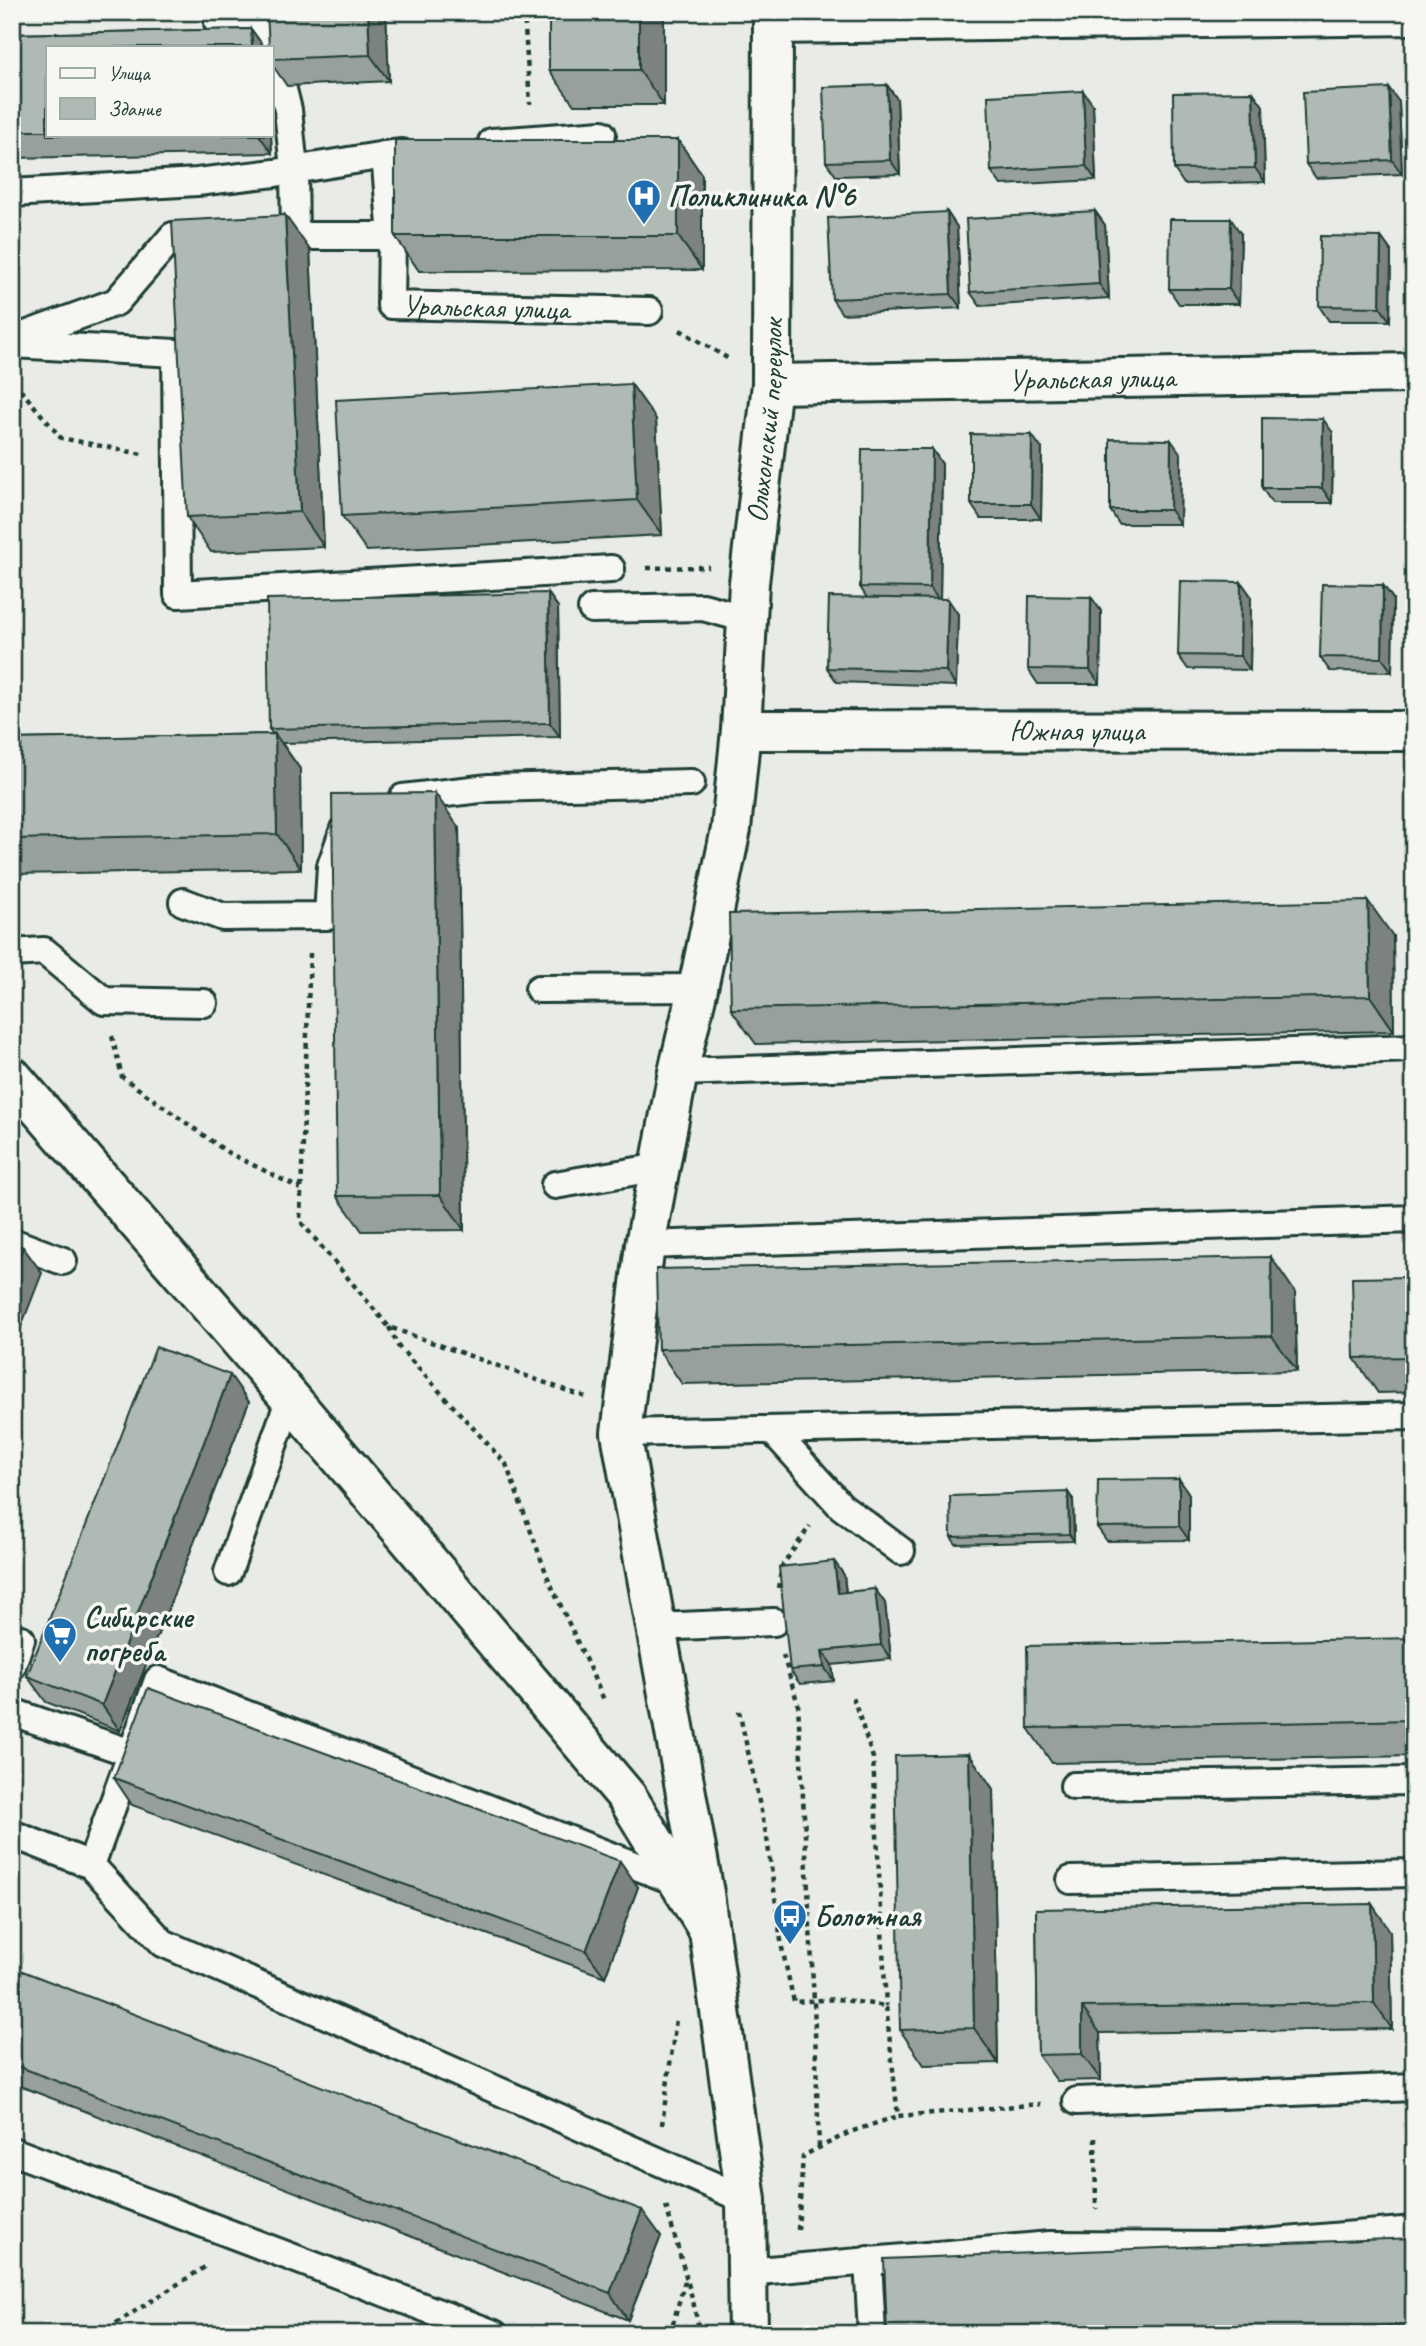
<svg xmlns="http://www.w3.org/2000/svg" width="1426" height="2346" font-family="Caveat,sans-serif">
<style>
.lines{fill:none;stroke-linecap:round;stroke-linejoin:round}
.service-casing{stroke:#1f3d34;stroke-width:32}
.minor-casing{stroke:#1f3d34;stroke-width:44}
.tertiary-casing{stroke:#1f3d34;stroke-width:44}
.path{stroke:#1f3d34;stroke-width:4.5;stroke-dasharray:5 5;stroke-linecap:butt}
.service{stroke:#f6f6f2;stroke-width:26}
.minor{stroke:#f6f6f2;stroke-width:38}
.tertiary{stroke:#f6f6f2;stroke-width:38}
.wall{fill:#97a09c;stroke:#1f3d34;stroke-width:2}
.shaded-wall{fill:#7b827f;stroke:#1f3d34;stroke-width:2}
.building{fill:#b0bab5;stroke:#1f3d34;stroke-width:2}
.labels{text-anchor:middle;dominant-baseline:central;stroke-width:7;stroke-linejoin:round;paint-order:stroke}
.poi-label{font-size:30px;font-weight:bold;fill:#1f3d34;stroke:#f6f6f2;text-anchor:start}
.street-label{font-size:30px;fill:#1f3d34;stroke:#f6f6f2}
</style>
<rect width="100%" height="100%" fill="#e9ebe7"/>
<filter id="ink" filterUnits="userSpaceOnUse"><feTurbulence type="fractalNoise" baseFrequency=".0143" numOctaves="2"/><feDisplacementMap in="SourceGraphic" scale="14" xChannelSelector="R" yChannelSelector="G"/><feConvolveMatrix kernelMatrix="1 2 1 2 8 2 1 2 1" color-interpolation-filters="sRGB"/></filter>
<g filter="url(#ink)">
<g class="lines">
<g class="service-casing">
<g id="service">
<path d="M218,23l50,7 20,80 6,59 1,67"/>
<path d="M492,142l110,-8"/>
<path d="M12,193l185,-11 78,-9 110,-18"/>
<path id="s1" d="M266,236h126l-1,69 258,6"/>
<path d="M392,236l-7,-81 17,-2"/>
<path d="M12,340l104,-38 57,-66h34"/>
<path d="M12,344l164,9 2,241 433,-25"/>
<path d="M592,609l111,-2 44,12"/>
<path d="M403,798l86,-10 202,-5"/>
<path d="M183,902l40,15 105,-1 3,-50 13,-37"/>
<path d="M12,953l32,-2 60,50 100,2"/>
<path d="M539,989l159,-1"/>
<path d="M678,1072l736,-24"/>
<path d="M555,1185l105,-18"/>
<path d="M12,1242l51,19"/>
<path d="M645,1245l769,-26"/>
<path d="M772,1430l69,76 60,45"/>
<path d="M621,1433l793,-17"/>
<path d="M228,1572l62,-174"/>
<path d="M656,1627l118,-5"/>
<path d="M12,1666l9,-27"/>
<path d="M12,1712l119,41"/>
<path d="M1074,1786l340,-5"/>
<path d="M12,1834l79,31 72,78 583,257"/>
<path d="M91,1865l67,-185 522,203"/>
<path d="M1071,1880l343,-7"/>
<path d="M1077,2101l337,-14"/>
<path d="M12,2151l482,183"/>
<path d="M868,2260l4,74"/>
<path d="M747,2272l303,-27 178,1 186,-16"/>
</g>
</g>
<g class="minor-casing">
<g id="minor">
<path d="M774,24l640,-9"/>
<path id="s2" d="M772,384l642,-11"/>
<path id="s3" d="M741,730l673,1"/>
<path id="s4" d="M709,1931l-5,-38 -83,-460 24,-188 33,-173 20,-84 33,-159 10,-99 8,-147 23,-199 1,-372"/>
</g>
</g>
<g class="tertiary-casing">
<path id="tertiary" d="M12,1077l278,321 337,399 82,134 37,269 2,134"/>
</g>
<g class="path">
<path d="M524,12l6,92"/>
<path d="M680,330l49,29"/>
<path d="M14,382l47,56 81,16"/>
<path d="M647,568l62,-1"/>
<path d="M310,953l-10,268 89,106 196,70"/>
<path d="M112,1036l10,41 105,75 74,37"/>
<path d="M389,1327l9,19 108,118 42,114 57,124"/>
<path d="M778,1588l4,-22 28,-40"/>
<path d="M783,1655l15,49 16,297 5,147"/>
<path d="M853,1697l20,61 13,248"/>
<path d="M739,1711l28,127 15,110 12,54 43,-3 49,7 12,110 143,-12"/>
<path d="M662,2125l14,-106"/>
<path d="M1095,2138l1,71"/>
<path d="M666,2206l27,95 7,33"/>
<path d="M798,2230l5,-74 47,-24 48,-16"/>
<path d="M99,2334l109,-69"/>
<path d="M670,2334l16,-57"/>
</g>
<use href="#service" class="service"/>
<use href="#minor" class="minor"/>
<use href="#tertiary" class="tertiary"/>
</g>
<g class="wall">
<path d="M267,12h119l3,69 -102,5 -16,-23v-16z"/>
<path d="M549,12h115v93h-90l-25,-35z"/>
<path d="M251,29l13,18h-217v88h224l1,18 -260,5v-124z"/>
<path d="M887,85l10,14 3,75 -64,2 -10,-14z"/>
<path d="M1083,91l10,14 3,75 -95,5 -10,-14z"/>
<path d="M1253,92l10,14 2,76 -81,2 -10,-15z"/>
<path d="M1399,102l3,72 -86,4 -10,-14z"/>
<path d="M678,140l24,35v95l-283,1 -24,-35z"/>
<path d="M1095,211l10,14 4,73 -129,8 -10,-14z"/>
<path d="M947,212l10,15 4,81 -119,6 -10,-15z"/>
<path d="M1241,234l-2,70h-60l-10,-15z"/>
<path d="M1381,237l10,14 -1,70h-61l-10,-15z"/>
<path d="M310,250l14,297 -113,5 -24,-35z"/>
<path d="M631,384l25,35 6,116 -295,16 -25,-35z"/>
<path d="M1333,433l-1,70h-60l-10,-15z"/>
<path d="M932,449l10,15 -2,135 18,15 -2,72 -119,-4 -10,-14 40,-70 -7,-11z"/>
<path d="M1042,449l-1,70h-60l-10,-15z"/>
<path d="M1181,454l-1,70h-61l-9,-14z"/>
<path d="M1241,582l10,14 -1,74 -62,-1 -10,-14z"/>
<path d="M1383,585l10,14 -1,73 -62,-1 -10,-14z"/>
<path d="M548,593l10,14 2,130 -278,6 18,26 1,100 -289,5v-135l261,-5 -4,-5z"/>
<path d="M1091,597l10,14 -1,73h-62l-10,-15z"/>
<path d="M459,828l5,402 -102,1 -25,-35z"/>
<path d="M1393,936l1,95 -638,13 -25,-35z"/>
<path d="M1414,1277v115l-36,1 -24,-35z"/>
<path d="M1295,1292l2,79 -615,13 -24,-35z"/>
<path d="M249,1402l-129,329 -74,-29 -19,-26z"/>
<path d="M1179,1479l10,15v46l-82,1 -10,-14z"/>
<path d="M1073,1499l1,42 -118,3 -5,-7z"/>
<path d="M834,1561l10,14 2,17 29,-3 10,14 6,56 -59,6 2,16 -34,3 -10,-14z"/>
<path d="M1414,1638v118l-362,7 -24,-35z"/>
<path d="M969,1754l24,35 5,274 -74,2 -24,-35z"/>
<path d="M114,1778l524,109 -33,90 -473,-172z"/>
<path d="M1036,1909l354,22 2,98 -292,4 1,47 -44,1 -19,-26z"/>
<path d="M12,1967l649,269 -33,84 -616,-237z"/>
<path d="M1414,2238v96h-527z"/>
</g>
<g class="shaded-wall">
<path d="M368,12h18l3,69 -19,-26z"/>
<path d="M639,12h25v93l-25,-35z"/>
<path d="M251,29l13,18h-12z"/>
<path d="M887,85l10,14 3,75 -10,-14z"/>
<path d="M1389,88l10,14 3,72 -10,-14z"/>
<path d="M1083,91l10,14 3,75 -10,-14z"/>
<path d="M1253,92l10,14 2,76 -10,-14z"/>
<path d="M259,135h12l1,18z"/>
<path d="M678,140l24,35v95l-24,-34z"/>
<path d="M1095,211l10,14 4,73 -10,-14z"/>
<path d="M947,212l10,15 4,81 -10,-14z"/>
<path d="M285,215l25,35 14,297 -24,-35z"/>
<path d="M1231,219l10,15 -2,70 -10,-15z"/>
<path d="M1381,237l10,14 -1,70 -10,-14z"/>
<path d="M631,384l25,35 6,116 -25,-35z"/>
<path d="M1323,419l10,14 -1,70 -10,-15z"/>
<path d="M1032,435l10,14 -1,70 -10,-15z"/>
<path d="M1171,440l10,14 -1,70 -10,-14z"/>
<path d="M932,449l10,15 -2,138 -10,-14z"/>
<path d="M1241,582l10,14 -1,74 -10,-14z"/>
<path d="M1383,585l10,14 -1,73 -10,-14z"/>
<path d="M548,593l10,14 2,130 -10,-14z"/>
<path d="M1091,597l10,14 -1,73 -10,-14z"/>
<path d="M948,599l10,15 -2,72 -10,-15z"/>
<path d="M275,734l25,35 1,100 -24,-35z"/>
<path d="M435,793l24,35 5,402 -24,-35z"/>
<path d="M1368,901l25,35 1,95 -24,-35z"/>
<path d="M23,1247l19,26 -30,77v-74z"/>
<path d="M1271,1257l24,35 2,79 -25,-35z"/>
<path d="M230,1375l19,27 -129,329 -18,-26z"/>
<path d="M1179,1479l10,15v46l-10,-14z"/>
<path d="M1068,1492l5,7 1,42 -5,-7z"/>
<path d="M834,1561l10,14 3,32 -9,-14z"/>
<path d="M875,1589l10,14 6,56 -10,-14z"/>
<path d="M822,1651l10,14 2,16 -10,-14z"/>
<path d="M969,1754l24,35 5,274 -24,-35z"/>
<path d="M620,1861l18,26 -33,90 -19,-26z"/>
<path d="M1372,1904l18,27 2,98 -18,-26z"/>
<path d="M1082,2007l18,26 1,47 -19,-26z"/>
<path d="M642,2210l19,26 -33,84 -18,-27z"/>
</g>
<g class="building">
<path d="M267,12h101l2,43 -99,4v-12h-2z"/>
<rect x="549" y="12" width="90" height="58"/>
<path d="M251,29l1,18h-205v84h-35v-97z"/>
<path d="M887,85l3,75 -64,2 -3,-75z"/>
<path d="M1389,88l3,72 -86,4 -3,-72z"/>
<path d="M1083,91l3,75 -95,5 -3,-75z"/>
<path d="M1253,92l2,76 -81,1 -1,-76z"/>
<rect x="395" y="140" width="283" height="96"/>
<path d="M1095,211l4,73 -129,8 -4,-73z"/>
<path d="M947,212l4,82 -119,5 -4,-81z"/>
<path d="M285,215l15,297 -113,5 -15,-296z"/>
<path d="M1170,219h61l-2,70h-60z"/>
<path d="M1320,236l61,1 -1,70 -61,-1z"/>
<path d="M631,384l6,116 -295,16 -6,-116z"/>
<path d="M1262,418l61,1 -1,69h-60z"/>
<path d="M1411,432h3v70h-4z"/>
<path d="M971,434l61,1 -1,69h-60z"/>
<path d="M1110,439l61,1 -1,70h-60z"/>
<path d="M862,449h70l-2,139 -70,-1z"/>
<path d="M1180,581l61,1 -1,74 -62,-1z"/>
<path d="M1322,584l61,1 -1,73 -62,-1z"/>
<path d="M548,593l2,130 -281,6 -2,-130z"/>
<path d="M1029,596l62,1 -1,73 -62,-1z"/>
<path d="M829,597l119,2 -2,72 -119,-3z"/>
<path d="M275,734l2,100 -265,5v-100z"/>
<path d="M435,793l5,402 -103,1 -5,-402z"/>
<path d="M1368,901l2,95 -639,13 -2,-95z"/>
<path d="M12,1243l11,4 -11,29z"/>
<path d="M1271,1257l1,79 -614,13 -2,-80z"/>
<path d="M1414,1277v80l-60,1 -2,-80z"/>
<path d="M156,1347l74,28 -128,330 -75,-29z"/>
<path d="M1179,1479v47l-82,1 1,-47z"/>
<path d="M1068,1492l1,42 -118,3 -1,-41z"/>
<path d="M834,1561l4,32 37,-4 6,56 -59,6 2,16 -34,3 -11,-103z"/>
<path d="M1414,1638v82l-386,8 -1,-82z"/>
<path d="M148,1688l472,173 -34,90 -472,-173z"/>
<path d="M969,1754l5,274 -74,2 -5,-274z"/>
<path d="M1372,1904l2,99 -292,4v47l-44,1 -2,-146z"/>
<path d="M12,1967l630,243 -32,83 -598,-229z"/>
<path d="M1414,2238v87l-223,9h-304l-3,-75z"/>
</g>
</g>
<defs>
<g id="hospital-pin" transform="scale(1.75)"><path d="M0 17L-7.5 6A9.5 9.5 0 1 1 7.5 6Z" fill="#1f6fb2" stroke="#f6f6f2"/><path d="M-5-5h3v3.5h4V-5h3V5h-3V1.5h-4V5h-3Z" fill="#fff"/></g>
<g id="supermarket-pin" transform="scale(1.75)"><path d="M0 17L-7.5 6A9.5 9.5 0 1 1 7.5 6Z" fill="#1f6fb2" stroke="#f6f6f2"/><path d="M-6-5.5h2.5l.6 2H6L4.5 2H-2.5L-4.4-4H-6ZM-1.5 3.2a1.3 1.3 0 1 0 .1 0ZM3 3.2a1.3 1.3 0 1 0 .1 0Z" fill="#fff"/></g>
<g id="bus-pin" transform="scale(1.75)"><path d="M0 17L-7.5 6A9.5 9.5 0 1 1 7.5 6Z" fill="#1f6fb2" stroke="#f6f6f2"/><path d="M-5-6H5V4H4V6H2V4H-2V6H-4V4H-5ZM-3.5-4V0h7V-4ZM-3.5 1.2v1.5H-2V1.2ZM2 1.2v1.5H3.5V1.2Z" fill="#fff"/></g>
</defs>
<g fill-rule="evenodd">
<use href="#hospital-pin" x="644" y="196"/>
<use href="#supermarket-pin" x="60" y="1634"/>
<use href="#bus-pin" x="790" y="1916"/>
</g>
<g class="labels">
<g class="poi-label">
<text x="668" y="196">Поликлиника N°6</text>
<text x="84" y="1617">Сибирские<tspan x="84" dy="34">погреба</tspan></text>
<text x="814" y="1916">Болотная</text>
</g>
<g class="street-label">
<text stroke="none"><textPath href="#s1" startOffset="290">Уральская улица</textPath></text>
<text stroke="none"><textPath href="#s2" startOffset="320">Уральская улица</textPath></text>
<text stroke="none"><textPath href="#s4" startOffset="1530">Ольхонский переулок</textPath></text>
<text stroke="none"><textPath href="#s3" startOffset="336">Южная улица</textPath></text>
</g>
</g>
<rect width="1426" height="2346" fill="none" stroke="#f6f6f2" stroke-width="42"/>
<rect x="21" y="21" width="1384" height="2304" fill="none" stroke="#1f3d34" stroke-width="2.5" filter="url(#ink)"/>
<rect x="46" y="46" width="228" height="91" fill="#f6f6f2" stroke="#a0aca6" stroke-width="2"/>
<rect x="60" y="68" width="35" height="10" fill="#f6f6f2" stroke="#a0aca6" stroke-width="2"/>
<text x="108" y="80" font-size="21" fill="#1f3d34">Улица</text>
<rect x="60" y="98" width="35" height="21" fill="#b0bab5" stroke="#a0aca6" stroke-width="2"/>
<text x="108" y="116" font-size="21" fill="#1f3d34">Здание</text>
</svg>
